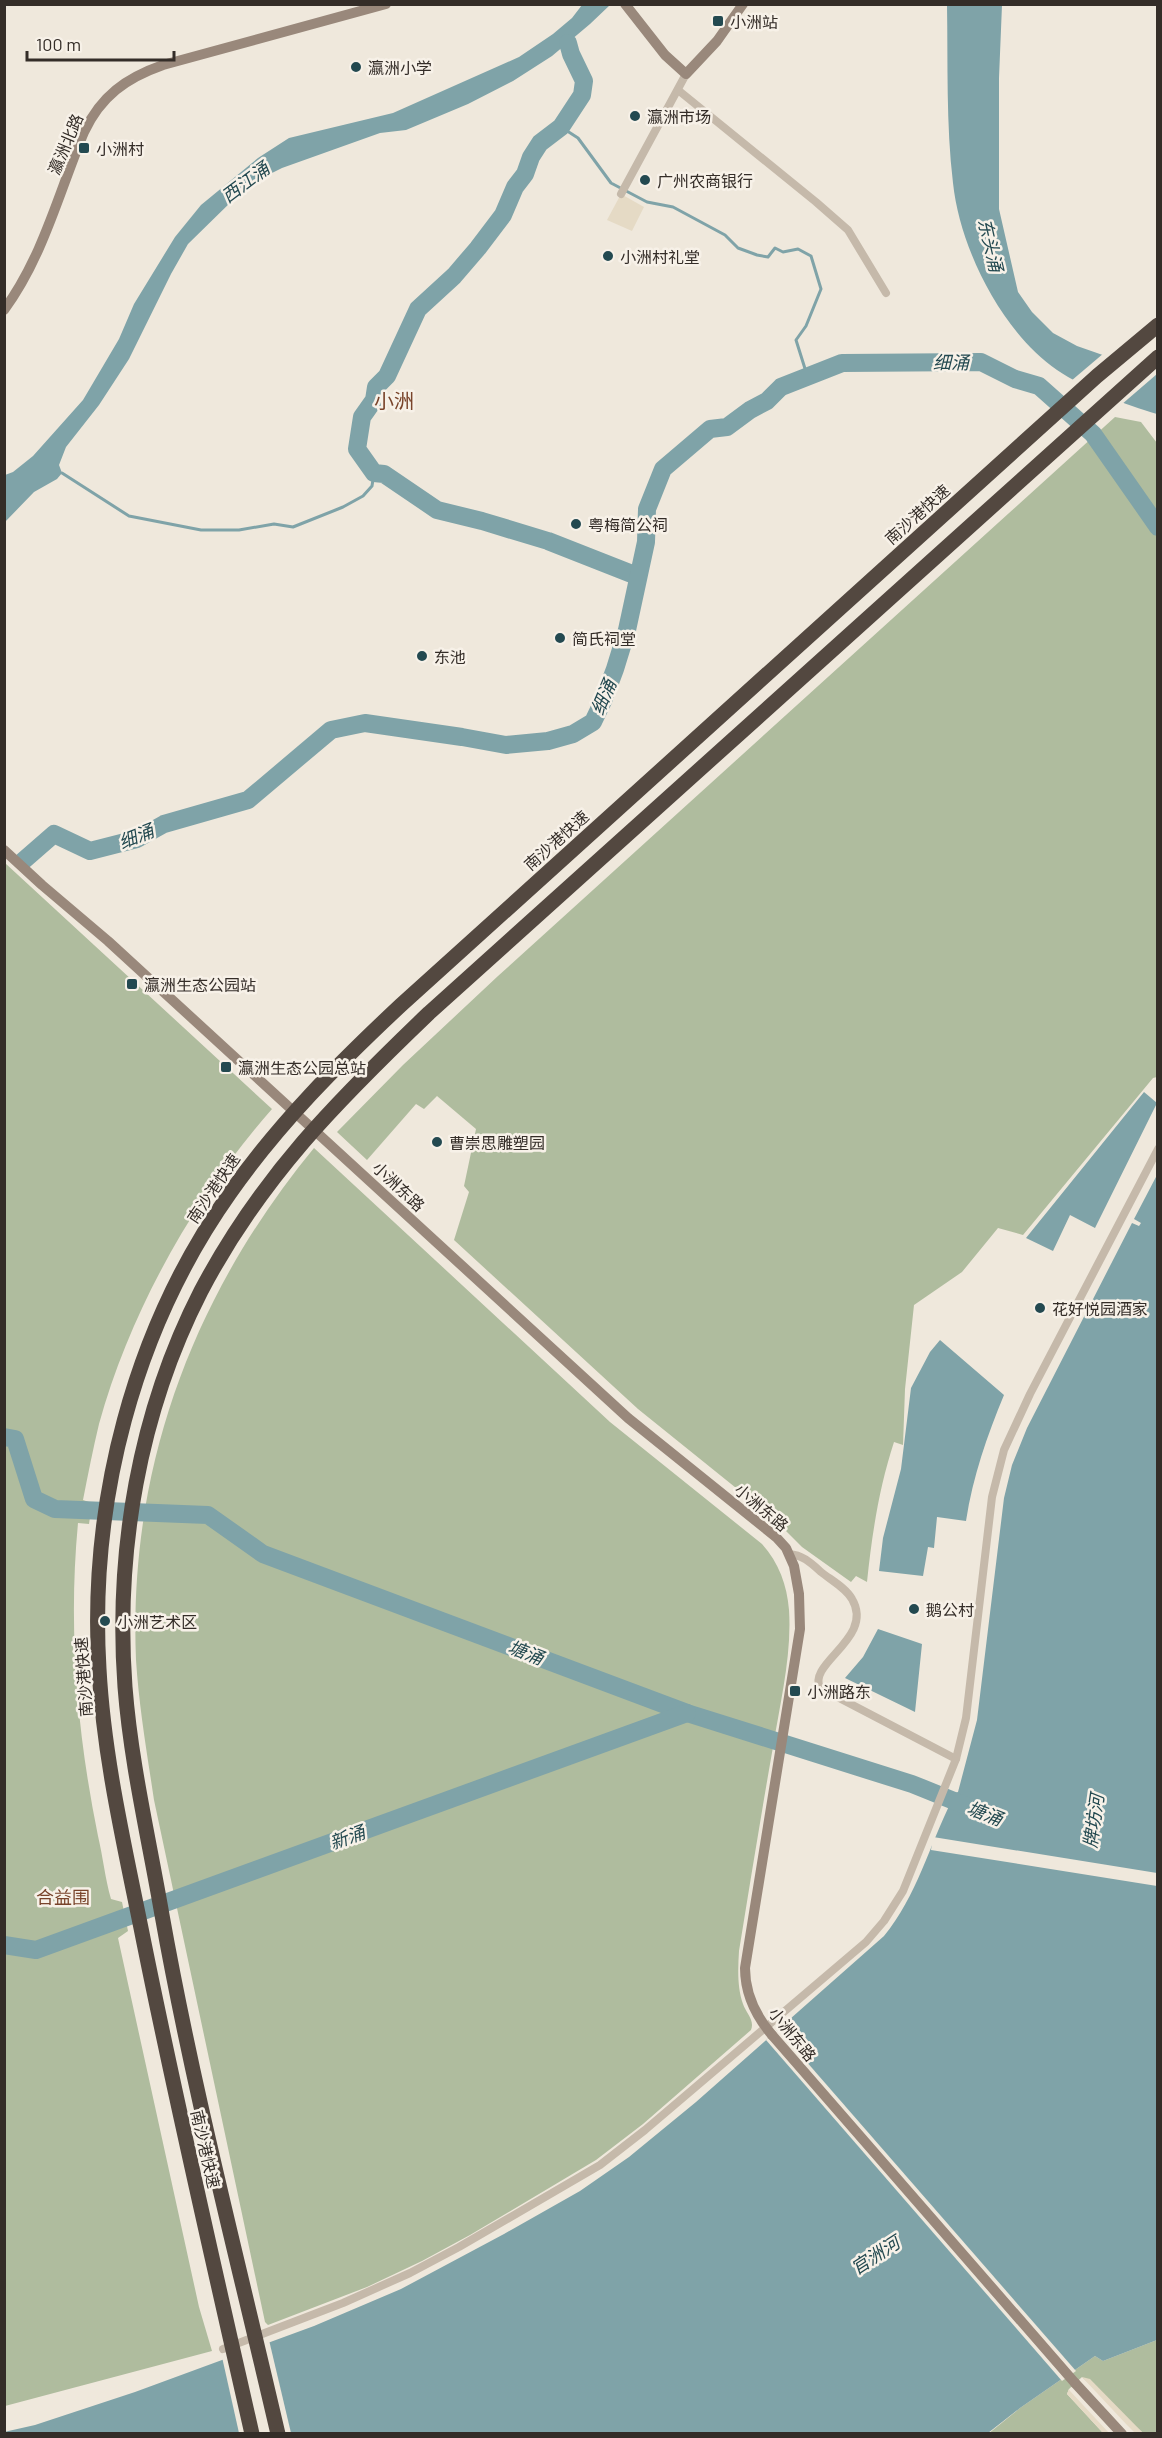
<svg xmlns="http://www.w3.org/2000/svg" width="1162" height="2438" font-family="Barlow,'Noto Sans SC',sans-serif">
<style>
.green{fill:#afbc9e}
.plaza{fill:#e5dac5}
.water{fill:#7fa3a8}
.pier{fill:#efe8dc}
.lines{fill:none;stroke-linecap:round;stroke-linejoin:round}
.stream{stroke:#7fa3a8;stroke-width:3}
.river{stroke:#7fa3a8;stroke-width:18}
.street{stroke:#c5b9aa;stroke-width:8}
.secondary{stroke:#99887b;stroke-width:10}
.secondary-bridge{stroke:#99887b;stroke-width:10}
.highway-bridge{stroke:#534840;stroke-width:15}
.poi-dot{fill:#234950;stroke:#f7f1e8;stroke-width:2}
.labels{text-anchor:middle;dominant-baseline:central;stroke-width:5;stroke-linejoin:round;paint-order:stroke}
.poi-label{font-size:16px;fill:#342d28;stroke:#f7f1e8;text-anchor:start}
.street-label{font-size:16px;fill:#342d28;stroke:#f7f1e8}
.water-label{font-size:18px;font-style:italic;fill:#234950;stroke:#f7f1e8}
.neighbourhood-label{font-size:18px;fill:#79442b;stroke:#f7f1e8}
.quarter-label{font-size:20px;fill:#79442b;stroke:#f7f1e8}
</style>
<rect width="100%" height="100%" fill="#efe8dc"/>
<g class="green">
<path d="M1115,417l26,5 16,21v634l-4,1 -130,157 -25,-7 -36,44 -48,33 -9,84 -2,56 -9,-3c-15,46 -22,92 -27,140l-11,-6 -5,6 -49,-35 -30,-30 -134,-108 -184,-169 15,-48 -5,-6 12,-57 -39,-33 -13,13 -8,-5 -49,56 -30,-28 66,-67 95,-89z"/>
<path d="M5,863l267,246c-78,89 -141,200 -173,315 -6,25 -11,50 -16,76l9,3 -3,21 -11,-1c-10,105 -1,210 20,313 5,21 7,42 13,63l11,3 6,29 -10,7 81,369 13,44 -207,55z"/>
<path d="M314,1148l296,274 152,122c17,19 25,41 27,66 3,45 -9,93 -16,137 -12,68 -23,136 -34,204 -1,17 -2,36 4,53 3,9 12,16 8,26l-108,94 -47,36 -126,75 -48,26 -55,26 -99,38 -3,-3 -111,-522c-7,-47 -15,-93 -18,-140 -8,-192 57,-365 178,-512z"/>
<path d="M1157,2340v93h-14l-61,-56 -13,12 -2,5 36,39 -115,1 32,-26 75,-52 8,5z"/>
</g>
<g class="plaza">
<path d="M621,194l23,13 -12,24 -25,-11z"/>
<path d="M1082,2377l8,2 53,54h-8l-8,-8z"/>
<path d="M1069,2389l1,2 39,42h-6l-36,-39z"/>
</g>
<g class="water">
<path d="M582,5h28l-20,19 -38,32 -39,25 -45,23 -62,26 -26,3 -98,35 -28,14 -19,16 -47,46 -17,30 -42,85 -30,46 -33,42 -7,18 3,8 -5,6 -23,13 -29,30v-47l8,-3 20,-16 50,-56 36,-61 15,-35 41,-67 26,-32 57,-47 31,-20 104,-25 126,-56 34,-23 19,-16z"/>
<path d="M947,5h55l-3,73v131l19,83 14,20 21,21 24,13 80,28v40c-31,-9 -72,-25 -100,-44 -55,-38 -97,-121 -104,-187 -7,-59 -5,-120 -6,-178z"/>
<path d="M1144,1092l13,11 -62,125 -25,-13 -17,36 -27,-13z"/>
<path d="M1157,1175v1165l-54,21 -8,-5 -75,52 -32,25 -983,1 -1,-2 31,-7 100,-33 179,-66 87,-37 103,-55 76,-43 49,-34 67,-55 188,-166c33,-40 45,-90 68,-136l-18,-13 18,7 6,-2 19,-72 27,-222 8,-33 15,-37 105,-205 7,3 2,-3 -7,-4z"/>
<path d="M940,1340l64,55c-17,41 -31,81 -38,126l-29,-4 -3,31 -6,-1 -5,29 -44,-5 4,-33 18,-69 10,-81 19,-36z"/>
<path d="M878,1629l44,15 -7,68 -70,-34 18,-21z"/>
</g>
<g class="pier">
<path d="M1104,353l54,18 -1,3 -36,31 -50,-24z"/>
<path d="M933,1837l224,36v13l-226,-36z"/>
<path d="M778,2029l298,342 -14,10 -296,-341z"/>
<path d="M269,2340l22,93h-52l-17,-76z"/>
</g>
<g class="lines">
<g class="stream">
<path d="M561,127l17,11 33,45 36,19 26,5 52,28 13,13 19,7 11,2 7,-9 8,4 15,-3 13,7 10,33 -15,37 -10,14 11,35"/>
<path d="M62,473l67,43 72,14h38l35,-6 19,3 50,-20 20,-11 9,-10 2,-13"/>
</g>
<g class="river">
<path d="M568,43l3,11 13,27 -2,14 -21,32 -21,16 -9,14 -6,17 -10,13 -12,28 -25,33 -24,28 -36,33 -31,67 -11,11 -2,13 -12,17 -5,32 17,24 10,1 53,36 45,11 66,20 89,35"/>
<path d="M23,861l31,-27 36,17 47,-12 27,-15 84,-24 83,-70 34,-7 97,14 44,8 42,-4 25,-7 20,-12 10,-21 12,-32 12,-39 19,-88 1,-33 16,-40 47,-40 17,-2 23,-17 17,-9 14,-14 61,-24 139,-1 34,17 24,7 54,48 65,93"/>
<path d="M4,1437l11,2 19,60 21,10 153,6 55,39 424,159 225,71 62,25"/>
<path d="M4,1945l32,5 651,-237"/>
</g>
<g class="street">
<path d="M678,90l138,112 32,28 38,63"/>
<path d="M621,194l65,-120"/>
<path d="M789,1554c14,1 22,9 32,18 10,8 25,16 31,27 23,39 -45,64 -32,89l136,71"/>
<path d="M223,2349l120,-46 67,-30 49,-26 141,-82 45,-35 221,-188 18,-21 19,-30 53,-132 10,-41 26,-221 12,-47 26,-56 128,-245"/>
</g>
<g class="secondary">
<path d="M625,4l40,51 21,19 31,-33 26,-37"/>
<path d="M4,310c39,-53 55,-118 80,-178 17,-36 42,-54 79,-67l223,-61"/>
<path d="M4,850l38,35 66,56 520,477 148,119 10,11 8,18 5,28 1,35 -55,339c0,26 10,47 27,67"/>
<path d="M1075,2383l47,51"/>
</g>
<path class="secondary-bridge" d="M772,2035l303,348"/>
<g class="highway-bridge">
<path d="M252,2434c-37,-164 -75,-327 -108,-491 -18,-91 -40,-182 -45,-274 -10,-166 34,-339 131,-476 49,-70 109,-130 171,-188l696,-629 61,-51"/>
<path d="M278,2434c-40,-173 -85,-345 -116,-519 -13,-76 -31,-151 -37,-228 -10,-135 14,-275 76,-396 60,-114 136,-190 228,-278l729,-656"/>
</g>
</g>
<g class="poi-dot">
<rect x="712" y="15" width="12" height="12" rx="3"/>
<circle cx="356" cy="67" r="6"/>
<circle cx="635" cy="116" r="6"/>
<rect x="78" y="142" width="12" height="12" rx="3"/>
<circle cx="645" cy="180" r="6"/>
<circle cx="608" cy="256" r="6"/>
<circle cx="576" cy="524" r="6"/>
<circle cx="560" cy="638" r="6"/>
<circle cx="422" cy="656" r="6"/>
<rect x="126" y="978" width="12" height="12" rx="3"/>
<rect x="220" y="1061" width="12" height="12" rx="3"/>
<circle cx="437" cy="1142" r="6"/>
<circle cx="1040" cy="1308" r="6"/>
<circle cx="914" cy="1609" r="6"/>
<circle cx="105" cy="1621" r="6"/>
<rect x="789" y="1685" width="12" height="12" rx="3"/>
</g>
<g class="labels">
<g class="poi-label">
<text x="730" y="21">小洲站</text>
<text x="368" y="67">瀛洲小学</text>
<text x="647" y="116">瀛洲市场</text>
<text x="96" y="148">小洲村</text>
<text x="657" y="180">广州农商银行</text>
<text x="620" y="256">小洲村礼堂</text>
<text x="588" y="524">粤梅简公祠</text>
<text x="572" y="638">简氏祠堂</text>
<text x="434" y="656">东池</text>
<text x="144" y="984">瀛洲生态公园站</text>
<text x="238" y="1067">瀛洲生态公园总站</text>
<text x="449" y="1142">曹崇思雕塑园</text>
<text x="1052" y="1308">花好悦园酒家</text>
<text x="926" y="1609">鹅公村</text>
<text x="117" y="1621">小洲艺术区</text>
<text x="807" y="1691">小洲路东</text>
</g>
<g class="street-label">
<text transform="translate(65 144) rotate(-67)">瀛洲北路</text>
<text transform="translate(917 514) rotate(-42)">南沙港快速</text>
<text transform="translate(556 840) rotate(-42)">南沙港快速</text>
<text transform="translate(399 1186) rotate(43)">小洲东路</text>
<text transform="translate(213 1188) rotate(-56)">南沙港快速</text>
<text transform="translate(762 1507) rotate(40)">小洲东路</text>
<text transform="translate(83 1677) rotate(-94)">南沙港快速</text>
<text transform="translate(793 2034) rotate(51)">小洲东路</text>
<text transform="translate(206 2149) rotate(77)">南沙港快速</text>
</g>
<g class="water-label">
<text transform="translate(245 182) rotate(-37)">西江涌</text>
<text transform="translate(991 245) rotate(77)">东头涌</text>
<text x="951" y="362">细涌</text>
<text transform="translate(603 697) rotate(-67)">细涌</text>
<text transform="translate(136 836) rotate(-22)">细涌</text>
<text transform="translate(526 1652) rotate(21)">塘涌</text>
<text transform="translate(985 1813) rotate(21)">塘涌</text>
<text transform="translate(1093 1821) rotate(-82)">牌坊河</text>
<text transform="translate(347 1837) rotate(-20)">新涌</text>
<text transform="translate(875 2255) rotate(-33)">官洲河</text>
</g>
<g class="neighbourhood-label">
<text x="63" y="1897">合益围</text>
</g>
<g class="quarter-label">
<text x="394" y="400">小洲</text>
</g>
</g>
<rect width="1162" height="2438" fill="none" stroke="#342d28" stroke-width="12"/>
<path d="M27 51v9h147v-9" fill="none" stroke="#342d28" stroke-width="3"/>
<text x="36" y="51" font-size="18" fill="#342d28" stroke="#f7f1e8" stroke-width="4.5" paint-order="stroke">100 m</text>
</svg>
